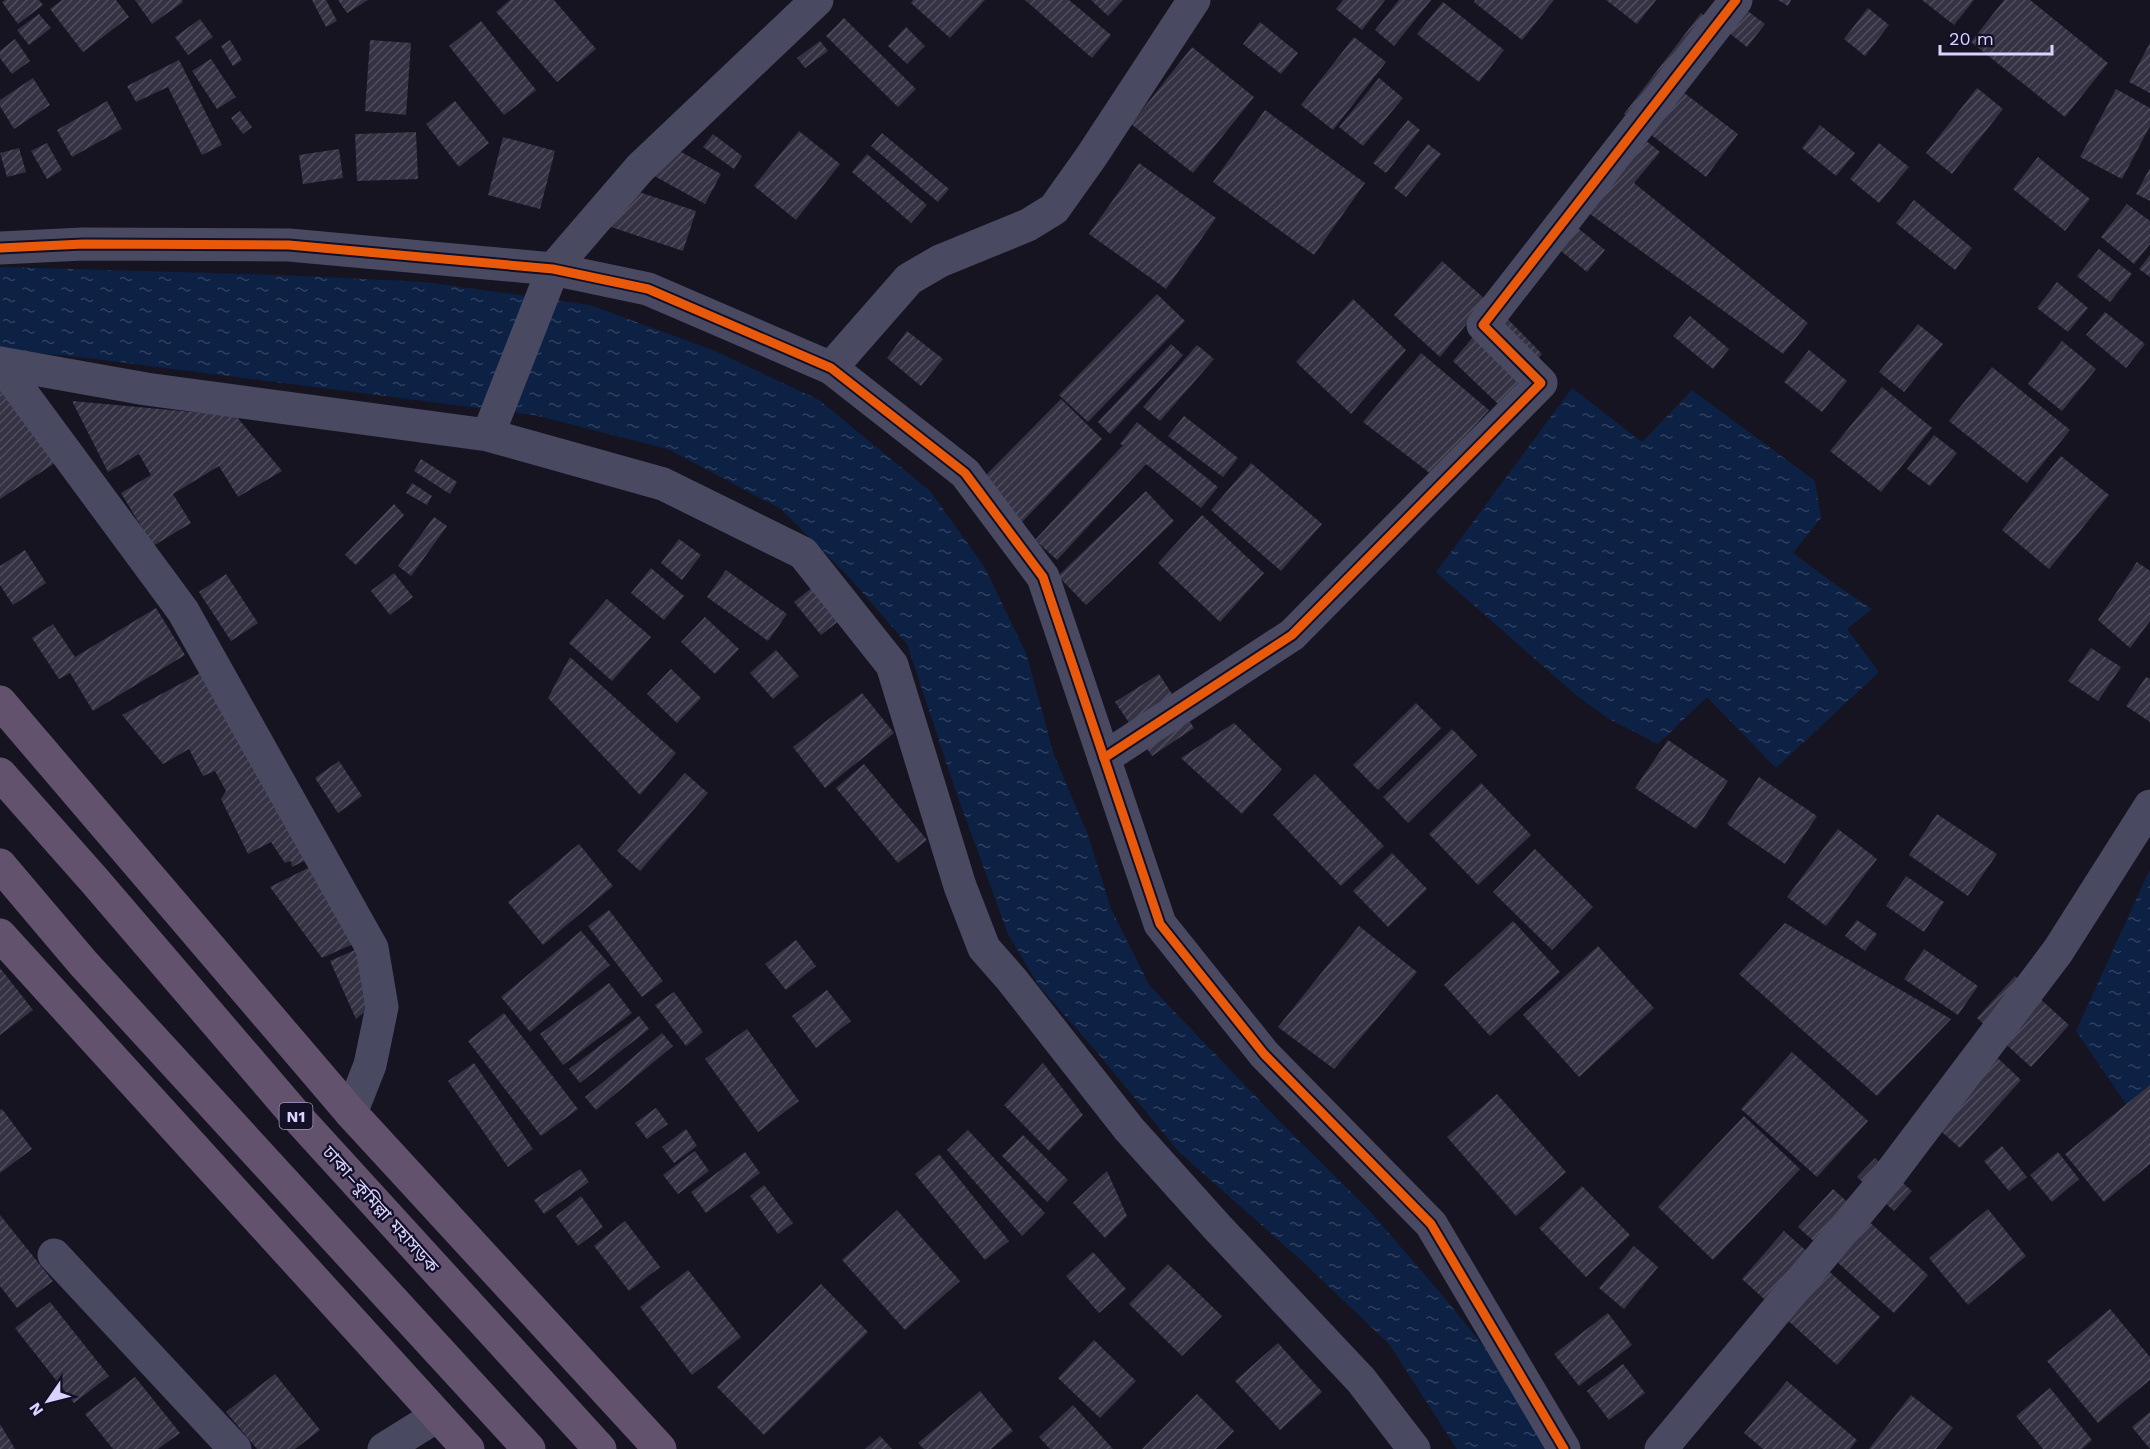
<svg xmlns="http://www.w3.org/2000/svg" width="2150" height="1449" font-family="'Work Sans','Noto Sans Bengali',sans-serif">
<style>
.water{fill:url(#water-ripples)}
.building{fill:url(#building-hatch)}
.lines{fill:none;stroke-linecap:round;stroke-linejoin:round}
.minor{stroke:#4a4962;stroke-width:33}
.trunk{stroke:#62526e;stroke-width:33}
.cycleway-casing{stroke:#130f26;stroke-width:13}
.cycleway{stroke:#e8590c;stroke-width:9}
.labels{text-anchor:middle;dominant-baseline:central;stroke-width:4.5;stroke-linejoin:round;paint-order:stroke}
.shield{fill:#130f26;stroke:#9e99be;stroke-width:1.5}
.shield-label{font-size:16px;font-weight:bold;fill:#d9d4ff}
.street-label{font-size:18px;fill:#d9d4ff;stroke:#130f26}
</style>
<defs>
<pattern id="water-ripples" width="26" height="14" patternUnits="userSpaceOnUse" patternTransform="scale(1.5)"><rect width="26" height="14" fill="#0d2144"/><path d="M2 4q2-2 4 0t4 0M15 11q2-2 4 0t4 0" fill="none" stroke="#304060"/></pattern>
<pattern id="building-hatch" width="6" height="6" patternUnits="userSpaceOnUse" patternTransform="scale(1.5)"><rect width="6" height="6" fill="#343243"/><path d="M-1 1l2-2M0 6l6-6M5 7l2-2" fill="none" stroke="#514f5f"/></pattern>
</defs>
<rect width="100%" height="100%" fill="#161421"/>
<g class="water">
<path d="M0,267l281,8 144,7 165,23 125,46 104,49 111,91 54,75 42,87 28,102 34,80 23,74 39,77 132,138 87,86 74,86 76,94 27,59h-89l-68,-105 -87,-83 -123,-109 -83,-101 -57,-65 -31,-52 -52,-142 -49,-148 -58,-67 -68,-68 -113,-60 -134,-34 -463,-59 -71,-6z"/>
<path d="M1572,388l70,54 50,-52 123,91 6,37 -28,35 43,32 36,24 -25,20 32,43 -103,96 -69,-71 -49,47 -49,-25 -32,-23 -141,-124z"/>
<path d="M2149,871h1v235l-24,-2 -50,-73z"/>
</g>
<g class="building">
<path d="M5,0h34l4,5 -25,19 -16,-22z"/>
<path d="M62,0h54l13,17 -46,35 -33,-43z"/>
<path d="M135,0h47l1,2 -31,22z"/>
<path d="M312,0h14l11,21 -11,6z"/>
<path d="M338,0h30l-21,13z"/>
<path d="M510,0h44l42,49 -39,33 -61,-70z"/>
<path d="M913,0h72l-35,38 -39,-35z"/>
<path d="M1025,0h44l42,35 -19,23z"/>
<path d="M1091,0h32l-15,16z"/>
<path d="M1343,0h42l-23,30 -26,-21z"/>
<path d="M1399,0h32l-37,46 -19,-16z"/>
<path d="M1475,0h79l-32,40 -48,-38z"/>
<path d="M1606,0h50l-19,24z"/>
<path d="M1733,0l32,24 -18,23 -38,-30z"/>
<path d="M1778,0h13l-3,6z"/>
<path d="M1922,0h52l-20,25z"/>
<path d="M2004,0h26l78,63 -43,54 -94,-75z"/>
<path d="M1443,2l61,48 -25,32 -62,-48z"/>
<path d="M1868,8l21,17 -24,31 -21,-17z"/>
<path d="M1701,13l22,17 -44,59 59,45 -32,43 -82,-63z"/>
<path d="M39,14l12,14 -22,17 -12,-15z"/>
<path d="M844,18l72,71 -18,18 -72,-71z"/>
<path d="M200,19l13,18 -25,18 -13,-18z"/>
<path d="M481,21l55,69 -32,25 -55,-69z"/>
<path d="M1260,22l38,31 -17,21 -38,-30z"/>
<path d="M906,27l19,19 -18,18 -19,-18z"/>
<path d="M1354,37l32,25 -53,68 -32,-25z"/>
<path d="M15,39l15,22 -18,13 -12,-16v-7z"/>
<path d="M230,40l12,20 -9,6 -12,-20z"/>
<path d="M370,40l41,3 -5,72 -41,-4z"/>
<path d="M820,41l8,10 -23,17 -8,-10z"/>
<path d="M2150,43v50l-21,-11z"/>
<path d="M1192,47l62,50 -61,76 -62,-49z"/>
<path d="M211,59l25,38 -19,12 -25,-38z"/>
<path d="M179,60l43,85 -20,10 -34,-68 -32,15 -9,-16z"/>
<path d="M33,78l17,27 -36,24 -14,-23v-6z"/>
<path d="M1379,78l24,20 -40,48 -24,-19z"/>
<path d="M1977,88l26,21 -51,65 -26,-21z"/>
<path d="M2116,89l34,19v18l-28,53 -42,-22z"/>
<path d="M107,101l15,28 -50,28 -15,-27z"/>
<path d="M455,101l34,42 -30,24 -33,-43z"/>
<path d="M1265,110l100,73 -51,72 -101,-73z"/>
<path d="M240,111l12,16 -9,7 -12,-16z"/>
<path d="M1408,120l12,10 -34,43 -13,-10z"/>
<path d="M1622,121l38,31 -26,31 174,140 -25,31 -215,-156z"/>
<path d="M1820,125l35,28 -19,23 -34,-28z"/>
<path d="M799,131l41,33 -44,56 -42,-34z"/>
<path d="M416,132l2,47 -61,2 -2,-47z"/>
<path d="M882,133l67,56 -11,13 -67,-56z"/>
<path d="M713,134l29,22 -8,13 -31,-22z"/>
<path d="M503,137l52,14 -15,58 -52,-14z"/>
<path d="M654,137l67,37 -16,30 -67,-37z"/>
<path d="M47,143l15,27 -15,9 -16,-28z"/>
<path d="M1879,143l30,24 -30,36 -29,-24z"/>
<path d="M1428,144l13,10 -35,43 -12,-9z"/>
<path d="M19,148l7,24 -19,5 -7,-24z"/>
<path d="M339,149l4,29 -40,6 -4,-29z"/>
<path d="M867,154l60,51 -16,18 -59,-51z"/>
<path d="M2038,157l52,42 -25,32 -52,-42z"/>
<path d="M1139,163l77,55 -50,71 -77,-55z"/>
<path d="M2150,168v33l-14,-7z"/>
<path d="M615,184l81,27 -13,40 -81,-27z"/>
<path d="M1914,200l58,48 -17,22 -59,-47z"/>
<path d="M2127,204l23,17v23l-16,20 -33,-27z"/>
<path d="M1563,216l42,34 -18,22 -42,-34z"/>
<path d="M2099,249l33,25 -22,28 -33,-26z"/>
<path d="M2150,255v22l-11,-8z"/>
<path d="M1442,261l44,39 -46,57 -46,-42z"/>
<path d="M2057,282l31,26 -20,24 -31,-24z"/>
<path d="M1157,294l28,27 -97,101 -29,-27z"/>
<path d="M1353,299l53,51 -55,64 -55,-52z"/>
<path d="M1497,308l45,46 -43,51 -46,-44z"/>
<path d="M2105,312l40,32 -19,24 -40,-33z"/>
<path d="M1690,316l39,33 -16,20 -40,-33z"/>
<path d="M1918,324l25,20 -39,48 -25,-20z"/>
<path d="M907,331l36,28 -22,27 -34,-28z"/>
<path d="M2062,341l34,28 -34,42 -34,-27z"/>
<path d="M1171,344l12,11 -73,79 -12,-12z"/>
<path d="M1197,345l17,14 -54,62 -17,-14z"/>
<path d="M1809,350l38,31 -25,31 -38,-30z"/>
<path d="M1421,353l68,57 -58,64 -68,-52z"/>
<path d="M1992,367l78,63 -43,53 -78,-62z"/>
<path d="M0,386l58,75 -58,38z"/>
<path d="M1882,387l50,41 -51,64 -51,-41z"/>
<path d="M1061,399l41,40 -80,83 -42,-41z"/>
<path d="M72,401l164,15 46,55 -44,26 -19,-31 -46,28 18,29 -38,23 -32,-53 30,-18 -12,-21 -31,18z"/>
<path d="M1184,416l54,42 -15,19 -55,-41z"/>
<path d="M1137,422l81,65 -17,21 -55,-44 -89,96 -22,-20 88,-95 -3,-1z"/>
<path d="M1934,435l23,18 -27,33 -23,-17z"/>
<path d="M2061,456l48,39 -60,74 -47,-39z"/>
<path d="M421,459l36,23 -7,12 -36,-23z"/>
<path d="M1251,463l71,61 -41,47 -70,-61z"/>
<path d="M412,483l20,13 -5,9 -21,-12z"/>
<path d="M1146,491l28,30 -88,84 -28,-29z"/>
<path d="M394,504l10,11 -48,50 -11,-10z"/>
<path d="M1202,515l62,58 -44,49 -62,-59z"/>
<path d="M434,517l13,9 -36,50 -13,-10z"/>
<path d="M679,539l22,16 -19,25 -21,-17z"/>
<path d="M25,550l21,33 -33,22 -13,-20v-19z"/>
<path d="M2137,562l13,9v50l-20,27 -32,-28z"/>
<path d="M651,568l33,28 -20,24 -33,-27z"/>
<path d="M726,570l61,44 -19,27 -61,-44z"/>
<path d="M394,573l19,24 -23,18 -19,-24z"/>
<path d="M226,574l32,49 -27,18 -32,-49z"/>
<path d="M813,587l27,33 -19,15 -27,-33z"/>
<path d="M607,599l44,38 -39,44 -43,-38z"/>
<path d="M156,608l29,47 -92,56 -23,-38 -11,6 -27,-41 21,-14 22,33z"/>
<path d="M705,617l34,32 -24,25 -34,-32z"/>
<path d="M2091,648l30,19 -23,34 -30,-20z"/>
<path d="M776,650l23,26 -26,23 -23,-26z"/>
<path d="M570,657l106,96 -36,42 -92,-97z"/>
<path d="M208,669l98,191 -14,7 -1,-6 -6,2 -14,-21 -23,12 -27,-55 5,-8 -11,-20 -12,5 -14,-27 -26,15 -41,-49z"/>
<path d="M671,669l30,29 -24,25 -30,-29z"/>
<path d="M1159,674l35,54 -42,28 -37,-54z"/>
<path d="M2146,677l4,2v43l-24,-16z"/>
<path d="M862,693l32,40 -69,55 -32,-41z"/>
<path d="M1416,703l25,25 -63,62 -25,-25z"/>
<path d="M1234,723l48,46 -40,45 -61,-56z"/>
<path d="M1452,729l25,26 -69,68 -25,-26z"/>
<path d="M1668,740l60,41 -32,48 -61,-41z"/>
<path d="M339,761l23,35 -24,17 -23,-35z"/>
<path d="M864,764l63,76 -29,23 -62,-75z"/>
<path d="M685,773l23,20 -68,78 -23,-20z"/>
<path d="M1315,774l69,72 -43,40 -68,-71z"/>
<path d="M1759,777l58,39 -32,48 -58,-40z"/>
<path d="M1481,783l50,52 -53,50 -49,-51z"/>
<path d="M1937,814l60,40 -29,42 -59,-41z"/>
<path d="M1838,829l39,30 -51,67 -39,-29z"/>
<path d="M579,844l34,42 -70,59 -35,-43z"/>
<path d="M1535,849l58,58 -41,43 -59,-58z"/>
<path d="M1392,853l35,36 -39,38 -35,-36z"/>
<path d="M314,865l39,79 -31,14 -52,-71z"/>
<path d="M1906,876l38,26 -20,30 -38,-26z"/>
<path d="M609,910l54,71 -21,16 -54,-71z"/>
<path d="M1857,920l20,14 -12,17 -20,-15z"/>
<path d="M1513,921l47,51 -70,64 -46,-51z"/>
<path d="M1785,923l166,96 -74,77 -138,-122z"/>
<path d="M1359,926l58,46 -83,97 -56,-42z"/>
<path d="M581,931l29,34 -80,67 -29,-35z"/>
<path d="M796,940l20,26 -30,24 -21,-26z"/>
<path d="M366,945l2,64 -12,10 -26,-58z"/>
<path d="M1598,946l56,62 -75,69 -56,-62z"/>
<path d="M1924,949l54,37 -20,29 -54,-36z"/>
<path d="M0,968l33,42 -33,25z"/>
<path d="M2015,976l54,49 -38,42 -54,-49z"/>
<path d="M609,983l23,30 -69,52 -23,-31z"/>
<path d="M827,990l24,31 -35,27 -24,-32z"/>
<path d="M674,992l29,40 -17,14 -31,-41z"/>
<path d="M504,1013l74,96 -37,27 -73,-95z"/>
<path d="M639,1016l10,13 -69,54 -11,-14z"/>
<path d="M747,1029l52,72 -41,31 -53,-73z"/>
<path d="M662,1033l11,13 -77,64 -11,-13z"/>
<path d="M1988,1049l33,31 -61,68 -34,-30z"/>
<path d="M1792,1052l76,69 -51,56 -76,-68z"/>
<path d="M474,1063l59,86 -25,18 -60,-86z"/>
<path d="M1043,1063l40,52 -34,36 -45,-46z"/>
<path d="M2150,1085v79l-46,38 -39,-48z"/>
<path d="M1497,1094l69,78 -50,44 -69,-79z"/>
<path d="M656,1108l12,16 -21,15 -12,-16z"/>
<path d="M2,1109l30,40 -32,24v-63z"/>
<path d="M1744,1116l56,53 -87,91 -55,-53z"/>
<path d="M686,1129l11,17 -23,17 -12,-16z"/>
<path d="M968,1130l77,83 -23,23 -75,-86z"/>
<path d="M1023,1135l45,45 -21,22 -45,-46z"/>
<path d="M2002,1146l25,31 -18,14 -25,-30z"/>
<path d="M695,1151l14,20 -31,23 -15,-19z"/>
<path d="M745,1152l15,21 -54,40 -15,-21z"/>
<path d="M2058,1152l21,27 -27,23 -22,-27z"/>
<path d="M939,1154l70,87 -24,19 -70,-86z"/>
<path d="M1875,1158l37,33 -18,20 -37,-34z"/>
<path d="M580,1169l9,13 -45,32 -10,-14z"/>
<path d="M1107,1171l20,45 -22,22 -32,-35z"/>
<path d="M764,1185l29,38 -15,11 -28,-38z"/>
<path d="M1582,1186l48,49 -44,42 -47,-49z"/>
<path d="M1833,1189l95,86 -34,38 -96,-86z"/>
<path d="M581,1196l22,31 -25,19 -22,-30z"/>
<path d="M1988,1209l38,47 -58,49 -39,-47z"/>
<path d="M897,1210l63,71 -55,49 -63,-70z"/>
<path d="M0,1215l53,66 -36,27 -17,-22z"/>
<path d="M625,1221l35,46 -31,24 -35,-45z"/>
<path d="M1784,1231l96,86 -43,48 -95,-86z"/>
<path d="M1634,1246l24,21 -34,42 -25,-21z"/>
<path d="M1093,1252l33,37 -27,24 -33,-37z"/>
<path d="M1168,1264l54,52 -40,40 -53,-52z"/>
<path d="M688,1270l53,67 -49,38 -52,-68z"/>
<path d="M821,1284l47,48 -104,103 -47,-48z"/>
<path d="M50,1302l59,74 -35,27 -59,-75z"/>
<path d="M2110,1309l40,48v23l-52,43 -51,-62z"/>
<path d="M1608,1313l24,32 -53,41 -25,-32z"/>
<path d="M1094,1340l42,41 -36,37 -42,-40z"/>
<path d="M1278,1343l44,49 -42,38 -45,-49z"/>
<path d="M1623,1364l22,29 -36,27 -22,-29z"/>
<path d="M275,1374l45,56 -25,19h-38l-31,-37z"/>
<path d="M135,1377l45,56 -22,16h-45l-28,-35z"/>
<path d="M1787,1381l70,59 -7,9h-87l-19,-16z"/>
<path d="M2050,1388l42,52 -10,9h-39l-27,-33z"/>
<path d="M980,1391l33,40 -22,18h-67l-6,-6z"/>
<path d="M1197,1394l37,37 -18,18h-74z"/>
<path d="M1911,1395l42,33 -17,21h-67z"/>
<path d="M1073,1405l40,44h-63l-11,-12z"/>
<path d="M2150,1412v37l-18,-22z"/>
<path d="M0,1424l15,25h-15z"/>
<path d="M880,1436l12,13h-27z"/>
</g>
<g class="lines">
<g class="minor">
<path d="M0,248l83,-4 206,1 264,24 95,20 183,79 134,105 78,104 117,347 104,130 167,170 133,225"/>
<path d="M0,363l146,26 342,46 175,49 140,69 89,112 68,221 24,62 28,32 117,149 88,98 144,153 53,69"/>
<path d="M0,363l183,248 189,337 10,59 -12,58 -19,48"/>
<path d="M831,368l78,-89 31,-18 88,-36 26,-16 37,-52 103,-157"/>
<path d="M488,435l65,-166 87,-101 177,-168"/>
<path d="M1104,758l188,-123 249,-252 -58,-58 253,-325"/>
<path d="M54,1255l181,194"/>
<path d="M384,1449l53,-33"/>
<path d="M1661,1449l225,-270 172,-228 92,-145"/>
</g>
<g class="trunk">
<path d="M0,702l351,411 309,336"/>
<path d="M0,774l94,106 204,238 302,331"/>
<path d="M0,865l83,98 446,486"/>
<path d="M0,935l468,514"/>
</g>
<g class="cycleway-casing">
<g id="cycleway">
<path d="M0,248l83,-4 206,1 264,24 95,20 183,79 134,105 78,104 117,347 104,130 167,170 133,225"/>
<path d="M1104,758l188,-123 249,-252 -58,-58 253,-325"/>
</g>
</g>
<use href="#cycleway" class="cycleway"/>
</g>
<g class="labels">
<rect class="shield" x="279.5" y="1103" width="33" height="26" rx="4.5"/>
<g class="shield-label">
<text x="296" y="1116">N1</text>
</g>
<g class="street-label">
<text transform="translate(381 1209) rotate(48)">ঢাকা–কুমিল্লা মহাসড়ক</text>
</g>
</g>
<g transform="translate(48 1401) rotate(235)" stroke="#130f26" stroke-width="4.5" paint-order="stroke">
<path d="M0-4.5L10 22L0 15L-10 22Z" fill="#d9d4ff"/>
<text y="-9" font-size="16" font-weight="bold" text-anchor="middle" fill="#d9d4ff">N</text>
</g>
<path d="M1940 45v9h112v-9" fill="none" stroke="#d9d4ff" stroke-width="3"/>
<text x="1949" y="45" font-size="18" fill="#d9d4ff" stroke="#130f26" stroke-width="4.5" paint-order="stroke">20 m</text>
</svg>
